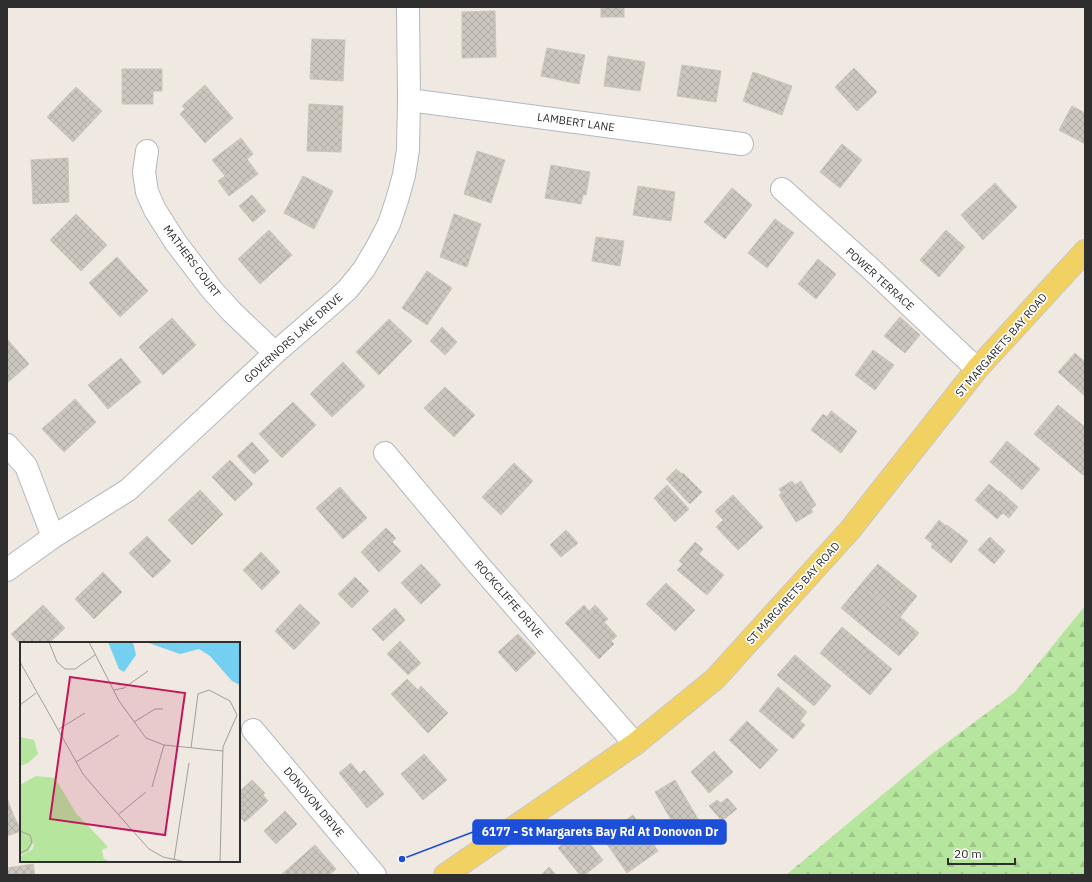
<svg xmlns="http://www.w3.org/2000/svg" width="1092" height="882" font-family="'IBM Plex Sans',sans-serif">
<style>
.forest{fill:url(#forest-firs)}
.building{fill:url(#building-cross-hatch);stroke:#cbc5ba}
.lines{fill:none;stroke-linecap:round;stroke-linejoin:round}
.minor-casing{stroke:#b4b7c1;stroke-width:24}
.major-casing{stroke:#c9c9c9;stroke-width:24}
.minor{stroke:#fff;stroke-width:22}
.major{stroke:#f2d163;stroke-width:22}
.labels{text-anchor:middle;dominant-baseline:central;stroke-width:3.5;stroke-linejoin:round;paint-order:stroke}
.street-label{font-size:11px;fill:#2e2e2e;stroke:#fff}
.inset-road{fill:none;stroke:#a29e99;stroke-width:1}
.view{fill:#c2185b;fill-opacity:0.15;stroke:#c2185b;stroke-width:2}
.inset-edge{fill:none;stroke:#2e2e2e;stroke-width:2}
.leader{fill:none;stroke:#1d4ed8;stroke-width:1.5}
.callout-dot{fill:#1d4ed8;stroke:#fff;stroke-width:1.5}
.callout{fill:#1d4ed8;stroke:#1d4ed8;stroke-width:1.5}
.callout-label{font-size:12px;text-anchor:middle;font-weight:bold;fill:#fff}
</style>
<defs>
<pattern id="forest-firs" width="22" height="20" patternUnits="userSpaceOnUse"><rect width="22" height="20" fill="#b6e59e"/><path d="M5 1l3.5 6h-7zM16 11l3.5 6h-7z" fill="#9dc588"/></pattern>
<pattern id="building-cross-hatch" width="8" height="8" patternUnits="userSpaceOnUse"><rect width="8" height="8" fill="#cbc7bf"/><path d="M0 0l8 8M0 8l8-8" fill="none" stroke="#afaba4"/></pattern>
</defs>
<rect width="100%" height="100%" fill="#efe9e1"/>
<path class="forest" d="M1085,606v269h-299l143,-119 86,-64z"/>
<g class="building">
<rect x="601" y="7" width="23" height="10"/>
<path d="M495,11l1,46 -34,1v-46z"/>
<path d="M312,39l33,1 -2,41 -33,-2z"/>
<path d="M547,48l38,7 -6,29 -38,-8z"/>
<path d="M608,56l37,6 -5,29 -36,-5z"/>
<path d="M682,65l39,6 -5,31 -39,-6z"/>
<path d="M854,68l23,24 -20,19 -22,-24z"/>
<path d="M122,69h40v22h-9v13h-31z"/>
<path d="M753,72l39,14 -10,29 -39,-14z"/>
<path d="M205,85l28,33 -28,25 -25,-29 5,-5 -3,-3z"/>
<path d="M76,87l26,24 -29,31 -26,-25z"/>
<path d="M309,104l34,2 -2,46 -34,-1z"/>
<path d="M1072,106l13,7v31l-26,-14z"/>
<path d="M241,138l12,16 -6,5 11,15 -29,22 -11,-15 7,-5 -13,-16z"/>
<path d="M842,144l20,16 -22,28 -20,-16z"/>
<path d="M477,151l28,9 -14,43 -27,-9z"/>
<path d="M68,158l1,44 -36,2 -2,-44z"/>
<path d="M551,165l39,7 -4,23h-3l-2,9 -36,-6z"/>
<path d="M303,176l30,15 -19,38 -30,-16z"/>
<path d="M995,183l22,24 -34,33 -22,-25z"/>
<path d="M638,186l37,6 -4,29 -38,-6z"/>
<path d="M732,188l20,17 -27,34 -21,-17z"/>
<path d="M252,195l14,16 -13,11 -14,-16z"/>
<path d="M76,214l31,31 -26,26 -31,-31z"/>
<path d="M454,214l27,10 -14,43 -27,-10z"/>
<path d="M775,219l19,14 -27,35 -19,-15z"/>
<path d="M269,230l23,25 -32,29 -22,-25z"/>
<path d="M946,230l19,17 -26,30 -19,-17z"/>
<path d="M596,237l28,4 -4,25 -28,-5z"/>
<path d="M117,257l31,34 -28,26 -31,-34z"/>
<path d="M818,259l18,15 -20,25 -18,-15z"/>
<path d="M427,271l25,17 -25,37 -25,-17z"/>
<path d="M900,317l20,18 -15,18 -21,-17z"/>
<path d="M172,318l24,27 -33,30 -24,-28z"/>
<path d="M389,319l23,22 -33,34 -23,-23z"/>
<path d="M442,327l15,15 -12,13 -15,-14z"/>
<path d="M7,339l22,25 -22,19z"/>
<path d="M873,350l21,15 -19,25 -20,-15z"/>
<path d="M1075,353l10,9v34l-27,-24z"/>
<path d="M121,358l20,24 -33,27 -20,-24z"/>
<path d="M343,362l22,24 -33,31 -22,-23z"/>
<path d="M445,387l30,28 -21,22 -30,-29z"/>
<path d="M75,399l21,23 -32,30 -22,-23z"/>
<path d="M293,402l23,23 -34,33 -23,-24z"/>
<path d="M1058,405l27,22v46l-2,2 -49,-41z"/>
<path d="M831,411l26,20 -16,22 -30,-23 12,-16 4,3z"/>
<path d="M1007,441l33,28 -18,21 -32,-28z"/>
<path d="M252,442l17,19 -15,13 -17,-18z"/>
<path d="M230,460l23,24 -18,17 -23,-24z"/>
<path d="M514,463l19,18 -32,34 -19,-18z"/>
<path d="M676,469l6,5 1,-1 19,19 -12,12 -24,-25z"/>
<path d="M792,481l3,4 6,-4 15,24 -5,4 2,3 -17,10 -17,-27 3,-2 -3,-4z"/>
<path d="M989,484l10,8 1,-1 18,16 -9,11 -6,-5 -6,6 -22,-19z"/>
<path d="M667,485l22,24 -14,13 -21,-24z"/>
<path d="M340,487l27,31 -24,21 -27,-31z"/>
<path d="M200,490l23,24 -16,16 -24,-24z"/>
<path d="M733,495l30,32 -25,23 -22,-23 7,-7 -8,-9z"/>
<path d="M183,506l24,24 -15,15 -24,-25z"/>
<path d="M939,520l7,6 1,-1 21,16 -17,22 -20,-16 2,-3 -8,-6z"/>
<path d="M386,528l10,10 -4,4 9,9 -22,21 -18,-20z"/>
<path d="M566,530l12,13 -17,14 -11,-12z"/>
<path d="M147,536l24,25 -18,17 -24,-25z"/>
<path d="M990,537l15,14 -11,13 -16,-14z"/>
<path d="M695,542l8,7 -4,5 25,21 -17,20 -30,-25 6,-6 -4,-3z"/>
<path d="M261,552l19,20 -18,18 -19,-20z"/>
<path d="M421,564l20,21 -20,19 -20,-21z"/>
<path d="M878,564l39,32 -17,21 -39,-33z"/>
<path d="M103,572l19,20 -28,27 -19,-20z"/>
<path d="M355,577l14,14 -17,17 -14,-14z"/>
<path d="M666,583l29,27 -20,21 -29,-27z"/>
<path d="M861,584l58,49 -20,23 -58,-48z"/>
<path d="M300,604l20,19 -26,27 -19,-19z"/>
<path d="M43,605l22,23 -16,15h-2l-21,-22z"/>
<path d="M584,605l5,6 6,-6 13,14 -4,3 13,14 -6,5 3,3 -15,15 -34,-36z"/>
<path d="M395,608l10,12 -22,21 -11,-12z"/>
<path d="M26,621l21,22h-26v2l-10,-11z"/>
<path d="M842,627l50,42 -22,26 -50,-42z"/>
<path d="M518,634l18,19 -20,19 -18,-20z"/>
<path d="M400,641l21,22 -13,12 -21,-21z"/>
<path d="M795,655l36,31 -17,20 -37,-31z"/>
<path d="M407,679l11,11 3,-4 27,27 -20,20 -37,-39z"/>
<path d="M778,687l29,25 -7,9 5,4 -12,14 -34,-28z"/>
<path d="M747,721l31,29 -18,19 -31,-29z"/>
<path d="M714,751l19,21 -24,21 -18,-21z"/>
<path d="M424,754l23,26 -24,20 -22,-26z"/>
<path d="M351,763l9,11 4,-4 20,24 -17,14 -28,-35z"/>
<path d="M252,780l13,13 -2,2 5,6 -23,21 -6,-6v-24z"/>
<path d="M675,780l26,44 -21,11 -25,-43z"/>
<path d="M7,798l6,16 -6,3z"/>
<path d="M727,798l10,11 -15,12 -13,-15 8,-6 4,3z"/>
<path d="M285,811l12,13 -21,20 -12,-13z"/>
<path d="M13,814l8,17 -14,5v-19z"/>
<path d="M633,815l25,36 -31,22 -25,-36z"/>
<path d="M579,830l24,30 -18,15h-5l-22,-27z"/>
<path d="M315,845l21,24 -7,6h-46l-1,-1z"/>
<path d="M33,864l2,11h-28v-7z"/>
<path d="M549,867l7,8h-15z"/>
</g>
<g class="lines">
<g class="minor-casing">
<g id="minor">
<path d="M409,100l333,44"/>
<path d="M147,151l-3,21 3,20 8,18 21,33 36,47 20,22 43,41"/>
<path d="M782,189l88,79 107,101"/>
<path d="M7,445l19,21 27,71"/>
<path d="M385,453l92,110 158,181"/>
<path d="M7,570l46,-33 75,-47 147,-137 60,-52 13,-12 16,-20 13,-22 12,-23 8,-24 7,-25 4,-25 1,-50 -1,-93"/>
<path d="M253,730l122,145"/>
</g>
</g>
<g class="major-casing">
<path id="major" d="M445,875l190,-131 80,-65 135,-149 127,-161 108,-118"/>
</g>
<use href="#minor" class="minor"/>
<use href="#major" class="major"/>
</g>
<g class="labels">
<g class="street-label">
<text transform="translate(576 122) rotate(8)">LAMBERT LANE</text>
<text transform="translate(192 261) rotate(53)">MATHERS COURT</text>
<text transform="translate(880 279) rotate(42)">POWER TERRACE</text>
<text transform="translate(293 338) rotate(-42)">GOVERNORS LAKE DRIVE</text>
<text transform="translate(1001 345) rotate(-49)">ST MARGARETS BAY ROAD</text>
<text transform="translate(793 593) rotate(-48)">ST MARGARETS BAY ROAD</text>
<text transform="translate(509 599) rotate(49)">ROCKCLIFFE DRIVE</text>
<text transform="translate(314 802) rotate(50)">DONOVON DRIVE</text>
</g>
</g>
<g transform="translate(20 642)">
<rect width="220" height="220" fill="#efe9e1"/>
<path d="M0,182l17,11 -8,16 -9,5z" fill="#b6e59e"/>
<path d="M0,95l14,3 4,14 -10,9 -8,3zM16,134l19,2 21,35 32,34 -6,3 2,9 6,3h-90v-5l13,-8 1,-12 -14,-11v-41z" fill="#b6e59e"/>
<path d="M88,0h25l3,13 -12,17 -5,-3zM126,0h94v43l-8,-4 -22,-25 -11,-7 -19,5z" fill="#75cff0"/>
<path class="inset-road" d="M29,0l8,20 8,7h10l20,-14M69,0l30,59 27,37 18,7 59,6M0,20l63,112 17,20 49,55 14,8 23,5M94,48l10,-2 24,-17M0,63l16,-12M114,80l21,-13h8M39,87l26,-16M171,106l7,-54 11,-4 21,11 7,14 -14,32 -3,115M56,120l43,-27M132,145l12,-42M99,172l27,-22M0,189l10,4 2,7 -5,8 -7,3M154,218l15,-97"/>
<path class="view" d="M50,35l115,16 -20,142 -115,-16z"/>
<rect width="220" height="220" class="inset-edge"/>
</g>
<path class="leader" d="M402 859L473 832"/>
<circle class="callout-dot" cx="402" cy="859" r="4"/>
<rect class="callout" x="473" y="820" width="253" height="24" rx="4"/>
<g class="callout-label">
<text x="600" y="836">6177 - St Margarets Bay Rd At Donovon Dr</text>
</g>
<rect width="1092" height="882" fill="none" stroke="#2e2e2e" stroke-width="16"/>
<path d="M948 858v6h67v-6" fill="none" stroke="#2e2e2e" stroke-width="2"/>
<text x="954" y="858" font-size="12" fill="#2e2e2e" stroke="#ffffff" stroke-width="3" paint-order="stroke">20 m</text>
</svg>
